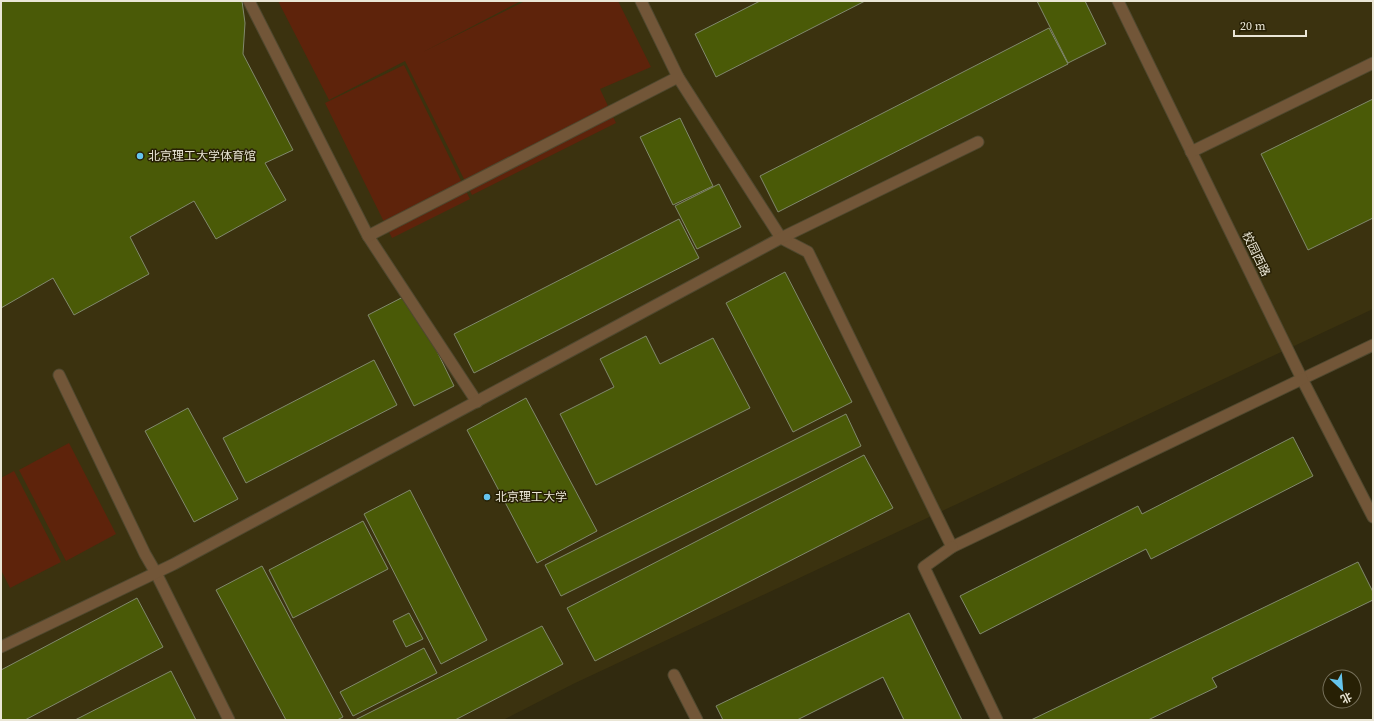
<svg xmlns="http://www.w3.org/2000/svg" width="1374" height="721" font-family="'Source Serif 4','Noto Sans SC',serif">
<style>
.built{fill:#3b320f}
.green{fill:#5e230b}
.building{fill:#4a5a07;stroke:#81896d}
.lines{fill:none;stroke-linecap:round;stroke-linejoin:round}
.service-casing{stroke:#4f482f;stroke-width:13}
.minor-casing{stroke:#4f482f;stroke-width:13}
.service{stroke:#725638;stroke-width:11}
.minor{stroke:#725638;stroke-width:11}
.poi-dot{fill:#65c5ee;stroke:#272005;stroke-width:1.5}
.labels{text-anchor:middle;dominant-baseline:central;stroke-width:3;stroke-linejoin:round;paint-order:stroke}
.poi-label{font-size:12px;fill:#eae6d6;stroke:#272005;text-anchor:start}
.street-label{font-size:12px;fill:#eae6d6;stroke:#272005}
</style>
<rect width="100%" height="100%" fill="#312a0f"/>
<path class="built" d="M1,1h1372v308l-800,375 -70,36h-502z"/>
<g class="green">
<path d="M278,1h243l-98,51 102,-51h93l33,66 -51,22 16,34 -144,72 -67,-134 -76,39z"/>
<path d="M404,65l66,134 -78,39 -67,-135z"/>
<path d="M69,443l47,91 -50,27 -47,-91z"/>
<path d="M14,471l47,91 -51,26 -9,-18v-92z"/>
</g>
<g class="building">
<path d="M1,1h241l3,22 -2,31 50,96 -28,13 21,37 -70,39 -22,-38 -64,36 19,37 -75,41 -21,-37 -52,30z"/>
<path d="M760,1h105l-149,76 -21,-43z"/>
<path d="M1037,1h48l21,43 -38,19z"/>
<path d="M1049,28l19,36 -290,148 -18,-36z"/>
<path d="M1373,99v119l-65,32 -47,-96z"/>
<path d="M680,118l33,68 -40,19 -33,-68z"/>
<path d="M719,184l22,43 -44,22 -22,-43z"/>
<path d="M679,219l20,39 -225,115 -20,-39z"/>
<path d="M785,272l67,130 -59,30 -67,-129z"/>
<path d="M409,294l45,92 -40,20 -46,-91z"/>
<path d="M646,336l14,28 53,-26 37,70 -154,77 -36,-71 54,-27 -14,-28z"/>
<path d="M374,360l23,45 -151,78 -23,-45z"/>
<path d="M526,398l71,133 -60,32 -70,-133z"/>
<path d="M188,408l50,91 -44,23 -49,-91z"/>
<path d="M846,414l15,32 -300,150 -16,-31z"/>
<path d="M1293,437l20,39 -162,83 -5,-10 -166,85 -20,-38 178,-90 4,8z"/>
<path d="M864,455l29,53 -298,153 -28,-53z"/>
<path d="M410,490l77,150 -46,24 -77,-150z"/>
<path d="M363,521l25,48 -95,49 -24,-48z"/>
<path d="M1358,562l15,30v8l-161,78 5,9 -69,33h-117z"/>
<path d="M262,566l81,151 -6,3h-51l-70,-130z"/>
<path d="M137,598l26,49 -138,73h-24v-50z"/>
<path d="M409,613l14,26 -17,8 -13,-26z"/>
<path d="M909,613l53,107h-58l-21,-43 -86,43h-74l-7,-14z"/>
<path d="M542,626l21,38 -108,56h-100z"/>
<path d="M424,648l13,25 -84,43 -13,-24z"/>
<path d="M171,671l25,49h-121z"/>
</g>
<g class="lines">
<g class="service-casing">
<path id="service" d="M1302,379l71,-34"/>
</g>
<g class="minor-casing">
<g id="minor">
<path d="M249,1l119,235 109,166"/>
<path d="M1118,1l184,378 71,138"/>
<path d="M678,77l103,161 27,14 144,295 350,-168"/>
<path d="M1191,152l182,-89"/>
<path d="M368,236l310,-159 -37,-76"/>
<path d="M59,375l86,179 11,19 73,147"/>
<path d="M952,547l-28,20 73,153"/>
<path d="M1,647l173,-83 607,-326 197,-96"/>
<path d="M674,675l23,45"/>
</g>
</g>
<use href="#service" class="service"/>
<use href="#minor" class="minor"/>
</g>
<g class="poi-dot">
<circle cx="140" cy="156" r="4"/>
<circle cx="487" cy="497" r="4"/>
</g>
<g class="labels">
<g class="poi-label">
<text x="148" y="156">北京理工大学体育馆</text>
<text x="495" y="497">北京理工大学</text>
</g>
<g class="street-label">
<text transform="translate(1256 254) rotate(64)">校园西路</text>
</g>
</g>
<rect width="1374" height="721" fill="none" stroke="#eae6d6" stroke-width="4"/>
<g transform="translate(1342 689) rotate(154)"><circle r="19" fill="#272005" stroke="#756f59"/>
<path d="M0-3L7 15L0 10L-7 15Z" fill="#65c5ee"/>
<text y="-6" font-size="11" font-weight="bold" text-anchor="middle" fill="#eae6d6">北</text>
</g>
<path d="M1234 30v6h72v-6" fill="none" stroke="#eae6d6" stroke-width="2"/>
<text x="1240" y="30" font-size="12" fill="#eae6d6" stroke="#272005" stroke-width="3" paint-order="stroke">20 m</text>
</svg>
